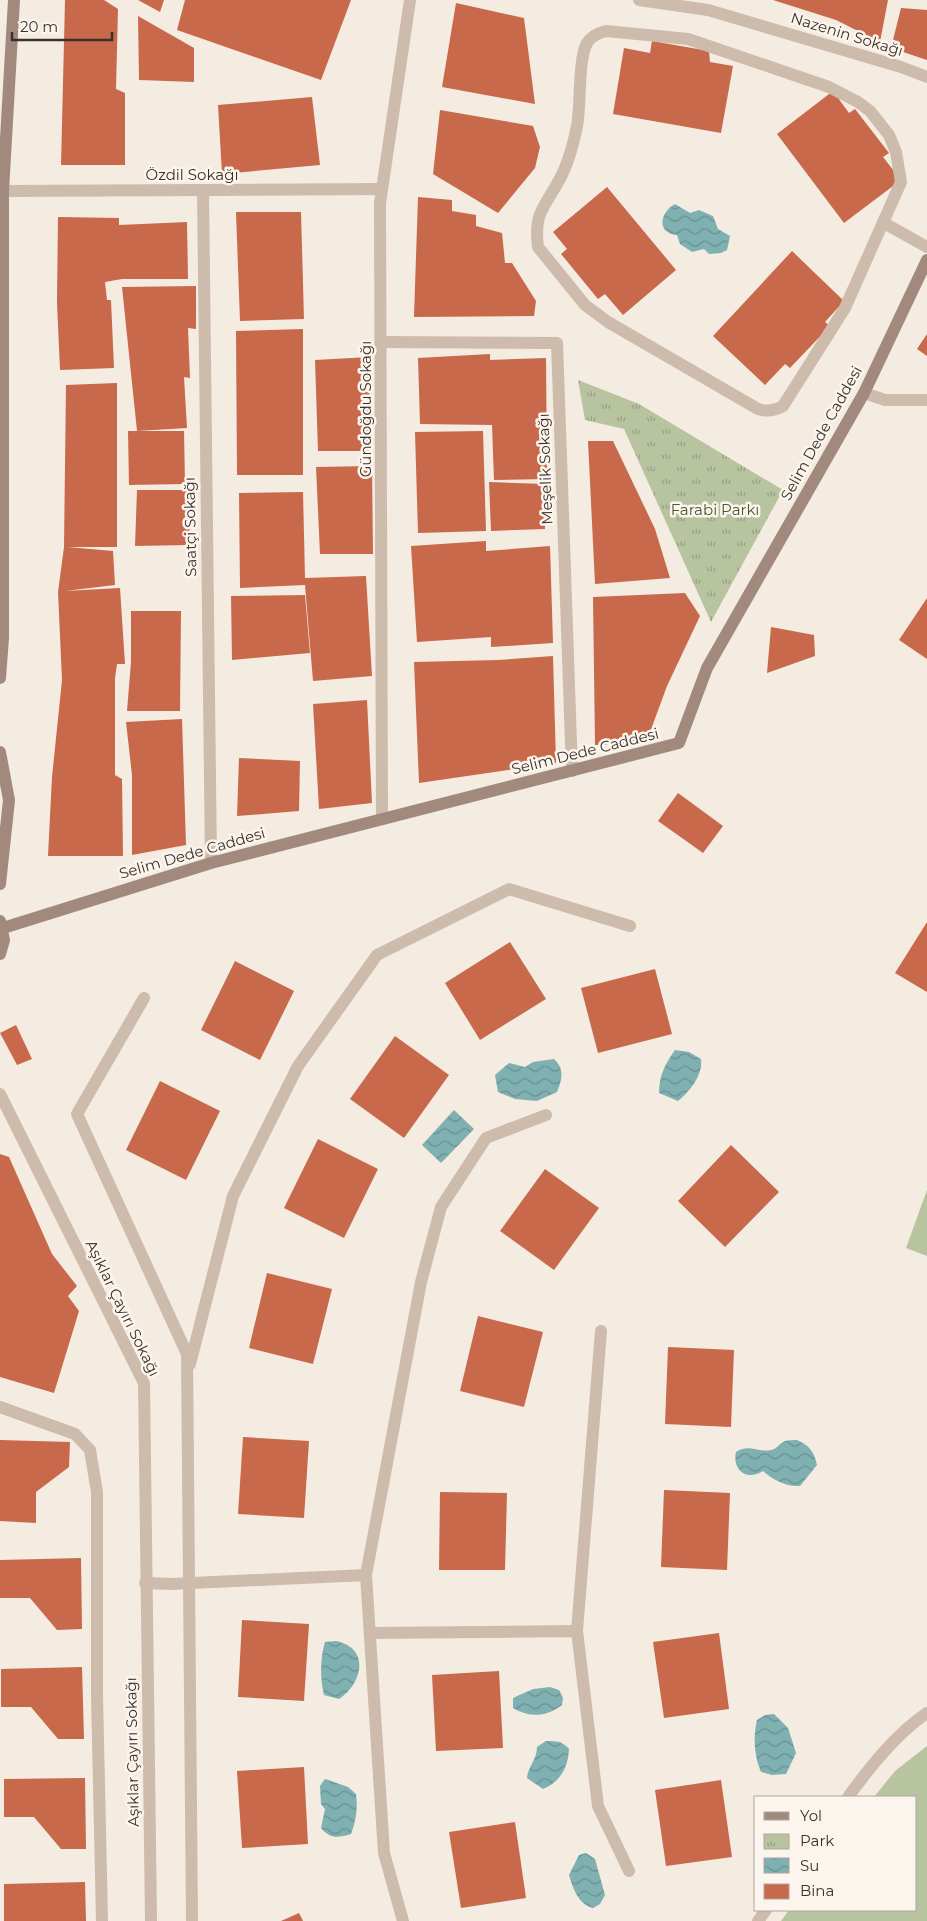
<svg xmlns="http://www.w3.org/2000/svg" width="927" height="1921" font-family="Montserrat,sans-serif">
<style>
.grass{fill:#b8c4a0}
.park{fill:url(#park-tufts)}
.water{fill:url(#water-waves)}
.building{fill:#c8694b}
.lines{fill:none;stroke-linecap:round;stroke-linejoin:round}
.lane{stroke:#cdbbac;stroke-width:12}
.street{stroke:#cdbbac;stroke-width:12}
.secondary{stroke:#a18a7d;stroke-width:12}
.labels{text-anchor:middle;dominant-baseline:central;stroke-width:5;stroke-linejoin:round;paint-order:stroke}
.street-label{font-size:15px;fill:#3b302b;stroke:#fbf5ee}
.park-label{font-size:15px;fill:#4a5a2e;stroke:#fbf5ee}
</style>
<defs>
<pattern id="park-tufts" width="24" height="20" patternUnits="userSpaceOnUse" patternTransform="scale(1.25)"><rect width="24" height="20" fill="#b8c4a0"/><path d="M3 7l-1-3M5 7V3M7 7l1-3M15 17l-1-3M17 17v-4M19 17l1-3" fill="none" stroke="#97a083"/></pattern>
<pattern id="water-waves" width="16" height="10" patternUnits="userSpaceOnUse" patternTransform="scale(1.25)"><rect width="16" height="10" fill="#7fb0b2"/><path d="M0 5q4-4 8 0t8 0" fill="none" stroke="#699091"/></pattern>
</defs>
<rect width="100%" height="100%" fill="#f4ebe1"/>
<g class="grass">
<path d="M927,1190v66l-21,-8z"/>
<path d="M927,1746v175h-146l8,-11h127v-113h-42l21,-26z"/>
</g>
<path class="park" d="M578,380l61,24 144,86 -72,132 -87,-193 -39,-9z"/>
<g class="water">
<path d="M675,204l15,9 9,-3 14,6 5,13 12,7 -3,14 -6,3 -12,1 -5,-5 -12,3 -12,-8 -3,-9c-21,-2 -17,-23 -2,-31z"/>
<path d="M675,1050l14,2 12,7c2,16 -11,32 -23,42l-19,-8c0,-17 6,-29 16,-43z"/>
<path d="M554,1059c11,10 8,20 3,33l-20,9 -22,-2 -17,-7 -3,-17 14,-12 16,4 8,-5z"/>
<path d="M454,1110l20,19 -33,34 -19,-18z"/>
<path d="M797,1440c13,6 17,12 20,25l-17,21c-13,1 -27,-6 -37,-15 -17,11 -31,-2 -27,-19 13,-9 22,1 35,-2 6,-1 9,-7 14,-9 3,-1 9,-1 12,-1z"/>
<path d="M336,1641c34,7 27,42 3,58l-15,-4c-4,-16 -4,-37 1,-53z"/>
<path d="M550,1687l9,3 4,8 -1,7c-15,12 -33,13 -49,3v-10l20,-9z"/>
<path d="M774,1714l14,14 8,25 -10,21 -14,1 -11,-3c-7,-16 -8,-35 -4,-52l8,-5z"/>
<path d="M546,1741c11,0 16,0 23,8 -1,19 -9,33 -26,40l-16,-11c1,-12 10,-18 10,-31z"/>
<path d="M325,1779l23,8 8,7c2,14 0,27 -5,40 -13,4 -21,5 -30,-6l4,-19 -4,-5 -1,-18z"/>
<path d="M586,1853l9,6 10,36 -5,9 -7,4c-14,-3 -20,-19 -24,-33l10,-20z"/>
</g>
<g class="building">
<path d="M65,0h39l14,9 -2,80 9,4v72h-64z"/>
<path d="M138,0h26l-4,12z"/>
<path d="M185,0h166l-30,80 -144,-50z"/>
<path d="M773,0h115l-8,42 -44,-22z"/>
<path d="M456,3l68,15 11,86 -93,-17z"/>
<path d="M901,8l26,2v50l-36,-12z"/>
<path d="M138,16l56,32v34l-55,-2z"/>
<path d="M652,41l57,10 1,11 23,4 -12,67 -108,-19 11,-66 26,5z"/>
<path d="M833,91l16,22 6,-4 34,44 -6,4 18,23 -57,43 -67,-89z"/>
<path d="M312,97l8,68 -98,9 -4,-69z"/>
<path d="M440,110l93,16 7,21 -5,21 -37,45 -65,-39z"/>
<path d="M607,187l69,83 -53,45 -18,-21 -7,5 -37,-45 6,-5 -14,-17z"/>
<path d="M418,197l34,3v11l24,4v11l26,7 3,30h7l24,38 -2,15 -120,1z"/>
<path d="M236,212h65l3,107 -64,2z"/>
<path d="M58,217l61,1v7l68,-3 1,57h-66l-17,3 2,18h4l3,68 -54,2 -3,-67z"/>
<path d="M792,251l52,50 -19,21 5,4 -40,42 -5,-4 -20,21 -52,-49z"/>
<path d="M196,286v43l-8,-1 2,50 -6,-1 3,51 -50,3 -15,-144z"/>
<path d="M303,329v146h-66l-1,-144z"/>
<path d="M927,334v22l-10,-7z"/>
<path d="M490,354v6l56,-2 1,121 -53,1 -2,-55 -72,-1 -2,-66z"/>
<path d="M370,357l-1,94h-51l-3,-91z"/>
<path d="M117,383v164h-49l45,4 2,34 -50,6 55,-3 5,76h-8l-2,14v97l7,4 1,77h-75l4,-79 10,-97 -4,-88 6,-45 2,-162z"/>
<path d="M128,431h56l1,53 -56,1z"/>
<path d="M483,431l3,100 -68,2 -3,-101z"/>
<path d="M588,441h25l42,88 15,49 -75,6z"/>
<path d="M372,466l1,88h-53l-4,-87z"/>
<path d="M489,482l56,2v45l-54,2z"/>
<path d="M137,490h54l-2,55 -54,1z"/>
<path d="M303,492l2,86 61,-2 6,100 -59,5 -8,-96 -65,3 -1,-95z"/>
<path d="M486,541v10l64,-5 3,97 -62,4v-10l-74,5 -6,-96z"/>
<path d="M685,593l15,23 -33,70 -21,57 -51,2 -2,-148z"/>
<path d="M305,595l5,58 -78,7 -1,-64z"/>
<path d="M927,598v61l-28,-19z"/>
<path d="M131,611h50l-1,100h-53l4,-49z"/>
<path d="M771,627l43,8 1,21 -48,17z"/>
<path d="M553,656l3,107 -137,20 -5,-121 84,-2z"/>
<path d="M367,700l5,103 -53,6 -6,-105z"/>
<path d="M182,719l4,126 -54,10v-80l-6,-53z"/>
<path d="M239,758l61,3 -1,50 -62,5z"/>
<path d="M678,793l45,33 -20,27 -45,-32z"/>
<path d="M927,922v70l-32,-19z"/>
<path d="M510,942l36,57 -66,41 -35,-57z"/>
<path d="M235,961l59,30 -34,69 -59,-30z"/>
<path d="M655,969l17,65 -74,19 -17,-65z"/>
<path d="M16,1025l16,34 -15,6 -17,-32z"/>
<path d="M395,1036l54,39 -45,63 -54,-39z"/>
<path d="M160,1081l60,30 -34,69 -60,-30z"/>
<path d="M318,1139l60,30 -34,69 -60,-30z"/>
<path d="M731,1145l48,47 -54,55 -47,-46z"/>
<path d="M0,1154l9,3 43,97 25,32 -9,10 11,15 -25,82 -54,-16z"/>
<path d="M545,1169l54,39 -45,62 -54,-39z"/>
<path d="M267,1273l65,16 -19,75 -64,-16z"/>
<path d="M478,1316l65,16 -19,75 -64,-16z"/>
<path d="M668,1347l66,3 -3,77 -66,-3z"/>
<path d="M243,1437l66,4 -5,77 -66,-4z"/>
<path d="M0,1440l70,2 -1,25 -33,25v31l-36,-2z"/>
<path d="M664,1490l66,3 -3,77 -66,-3z"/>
<path d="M440,1492l67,1 -2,77h-66z"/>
<path d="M81,1558l1,71 -25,1 -27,-32h-30v-38z"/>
<path d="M242,1620l67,4 -5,77 -66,-4z"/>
<path d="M719,1633l10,76 -65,9 -11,-76z"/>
<path d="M82,1667l2,72h-26l-27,-32h-30v-38z"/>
<path d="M499,1671l4,77 -67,3 -4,-76z"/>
<path d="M304,1767l4,77 -66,4 -5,-77z"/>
<path d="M85,1778l1,71h-25l-27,-32h-30v-38z"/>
<path d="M721,1780l11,77 -66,9 -11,-76z"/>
<path d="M515,1822l11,76 -65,10 -12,-76z"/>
<path d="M85,1882l1,39h-82v-37z"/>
<path d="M299,1913l4,8h-22z"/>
</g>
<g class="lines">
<g class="lane">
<path d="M606,31l82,8 141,48 29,15 12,9 19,24 7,17 5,30 -56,126 -62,98c-9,5 -16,6 -25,3l-150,-87 -23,-17 -47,-58c-4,-32 4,-37 19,-63 11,-18 16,-38 20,-58 4,-20 1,-67 10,-83 4,-7 11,-10 19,-12z"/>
<path d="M884,223l43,24"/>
<path d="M144,998l-67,116 110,240 5,567"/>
<path d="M190,1364l43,-168 65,-130 79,-111 132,-66 121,37"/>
<path d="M0,1407l75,27 15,16 7,42v203l5,226"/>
<path d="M366,1575l55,-293 20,-75 45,-69 60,-23"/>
<path d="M171,1584l195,-9 18,278 19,68"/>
<path d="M577,1631l24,-300"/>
<path d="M370,1633l207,-2 21,175 31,65"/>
</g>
<g class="street">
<path d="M639,0l69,10 193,57 26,10"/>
<path d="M203,190l8,673"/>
<path d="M3,191l379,-2"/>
<path d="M381,342l176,1 15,428"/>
<path d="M864,393l21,7h42"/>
<path d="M382,819l-2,-616 30,-203"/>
<path d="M0,1094l144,289 7,538"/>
<path d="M145,1583l26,1"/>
<path d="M848,1797c22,-30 48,-63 79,-84"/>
<path d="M758,1921l8,-11"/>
</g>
<g class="secondary">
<path d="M0,678l3,-40v-447l11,-191"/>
<path d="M0,752l9,48 -9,84"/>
<path d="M0,921l4,19 -4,14"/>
<path d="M3,928l208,-65 468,-120 28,-75 157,-275 63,-133"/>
</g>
</g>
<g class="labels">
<g class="street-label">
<text transform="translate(847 34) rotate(17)">Nazenin Sokağı</text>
<text x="192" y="174">Özdil Sokağı</text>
<text transform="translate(365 409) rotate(-90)">Gündoğdu Sokağı</text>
<text transform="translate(821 433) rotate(-61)">Selim Dede Caddesi</text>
<text transform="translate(545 469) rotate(-92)">Meşelik Sokağı</text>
<text transform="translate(190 527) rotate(-91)">Saatçi Sokağı</text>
<text transform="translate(585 751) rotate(-14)">Selim Dede Caddesi</text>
<text transform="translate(192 853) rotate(-16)">Selim Dede Caddesi</text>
<text transform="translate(123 1308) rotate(64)">Aşıklar Çayırı Sokağı</text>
<text transform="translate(132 1752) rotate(-91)">Aşıklar Çayırı Sokağı</text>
</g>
<g class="park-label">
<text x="715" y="509">Farabi Parkı</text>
</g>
</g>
<rect x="754" y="1796" width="162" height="115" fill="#fbf5ee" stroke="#aea6a0"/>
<rect x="764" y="1812" width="25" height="8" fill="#a18a7d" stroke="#aea6a0"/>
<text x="800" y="1821" font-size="15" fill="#3b302b">Yol</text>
<rect x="764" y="1834" width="25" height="15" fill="url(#park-tufts)" stroke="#aea6a0"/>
<text x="800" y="1846" font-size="15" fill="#3b302b">Park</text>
<rect x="764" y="1858" width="25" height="15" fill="url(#water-waves)" stroke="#aea6a0"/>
<text x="800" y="1871" font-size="15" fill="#3b302b">Su</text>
<rect x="764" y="1884" width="25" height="15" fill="#c8694b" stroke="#aea6a0"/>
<text x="800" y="1896" font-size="15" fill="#3b302b">Bina</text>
<path d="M12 32v8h100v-8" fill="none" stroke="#3b302b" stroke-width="2.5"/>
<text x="20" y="32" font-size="15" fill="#3b302b" stroke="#fbf5ee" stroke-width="4" paint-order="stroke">20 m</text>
</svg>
